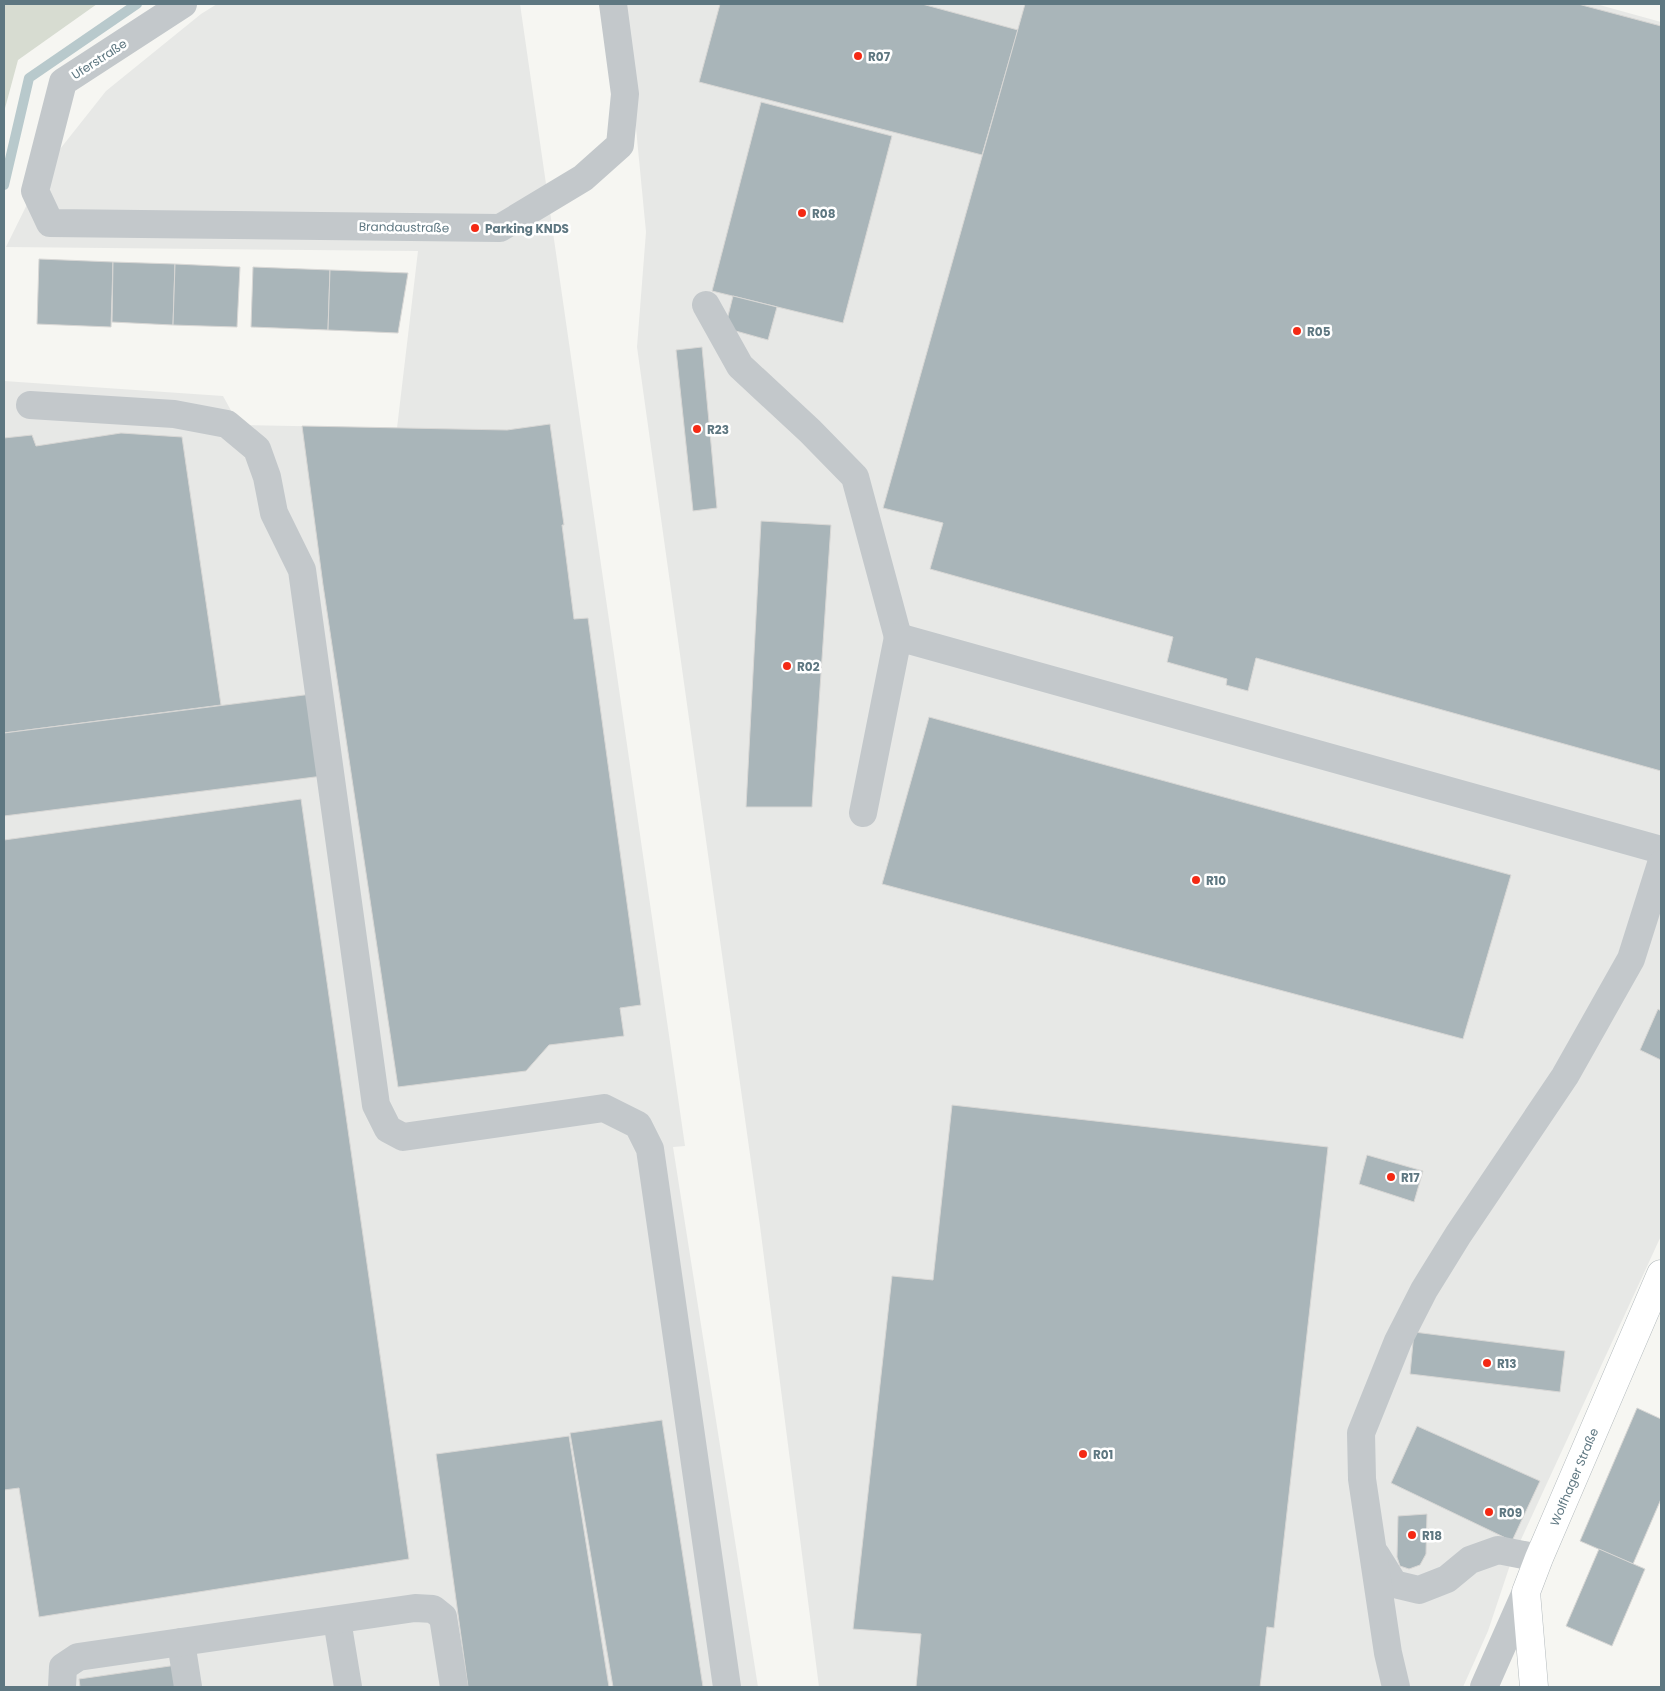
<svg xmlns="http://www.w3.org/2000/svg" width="1665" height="1691" font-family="Poppins,sans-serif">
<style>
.built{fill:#e7e8e6}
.green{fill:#d7dcd1}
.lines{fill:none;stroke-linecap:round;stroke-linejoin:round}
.stream{stroke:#b8c9cc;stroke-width:10}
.building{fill:#a9b5b9;stroke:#d8d7d5}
.major-casing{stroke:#b3babd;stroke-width:29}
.minor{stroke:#c3c8cb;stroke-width:28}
.major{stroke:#fff;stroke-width:28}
.poi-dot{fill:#f42914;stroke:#fff;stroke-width:2}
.labels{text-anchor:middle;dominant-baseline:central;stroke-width:5;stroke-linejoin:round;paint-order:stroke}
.poi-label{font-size:12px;font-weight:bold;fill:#5e7781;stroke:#fff;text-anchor:start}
.street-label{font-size:12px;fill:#5e7781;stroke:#fff}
</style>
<rect width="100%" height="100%" fill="#f6f6f2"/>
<g class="built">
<path d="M217,4h303l165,1142 -12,1 85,540h-754v-1306l219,15 16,29 158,3 21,-177 -412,-4 39,-79 61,-77 95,-77z"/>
<path d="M624,4h972l65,18v1214l-149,323 -24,72 -25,56h-644l-59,-461 -123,-879 9,-115z"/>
</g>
<path class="green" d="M4,4h93l-79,56 -14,52z"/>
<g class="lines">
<path class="stream" d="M4,185l25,-107 108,-74"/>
</g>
<g class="building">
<path d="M720,4h202l96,26 -36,125 -283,-73z"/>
<path d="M1025,4h553l83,22v745l-405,-113 -8,33 -22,-6 1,-6 -60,-17 6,-25 -243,-68 13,-46 -60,-15z"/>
<path d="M761,102l131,34 -49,187 -131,-32z"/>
<path d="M39,259l74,3 -2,65 -74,-3z"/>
<path d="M113,262l62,2 -2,61 -61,-3z"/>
<path d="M175,264l65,3 -3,60 -64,-2z"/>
<path d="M253,267l77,3 -2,60 -77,-3z"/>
<path d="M330,270l78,3 -10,60 -70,-3z"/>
<path d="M733,296l44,11 -9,33 -43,-12z"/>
<path d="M702,347l15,161 -24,3 -17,-161z"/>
<path d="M550,424l14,101h-2l12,94 14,-1 53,387 -21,3 4,28 -75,9 -23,26 -128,16 -75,-502 -21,-159 205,4z"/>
<path d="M121,433l61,4 39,268 -217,28v-295l28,-3 4,11z"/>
<path d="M761,521l70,4 -19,282h-66z"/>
<path d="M312,694l11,82 -319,40v-83z"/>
<path d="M929,717l582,158 -48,164 -581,-155z"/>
<path d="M301,799l108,760 -370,58 -20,-129 -15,2v-650z"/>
<path d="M1658,1009l3,2v49l-21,-10z"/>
<path d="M952,1105l376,42 -54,481 -7,-1 -7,60h-344l5,-53 -68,-5 39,-353 41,4z"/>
<path d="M1367,1155l56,16 -9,31 -55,-18z"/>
<path d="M1414,1332l151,19 -5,41 -150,-18z"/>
<path d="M1637,1408l24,11v80l-28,65 -53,-23z"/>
<path d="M662,1420l41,267h-90l-43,-254z"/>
<path d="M1417,1426l123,55 -28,60 -121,-58z"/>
<path d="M569,1436l40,251h-141l-32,-233z"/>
<path d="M1427,1514l-1,40 -6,11 -11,4 -9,-3 -3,-9 1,-41z"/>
<path d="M1599,1549l46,20 -33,77 -46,-20z"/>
<path d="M177,1665l3,22h-100l-1,-8z"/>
</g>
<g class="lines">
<g class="major-casing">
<path id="major" d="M1534,1687l-8,-95 13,-34 122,-284"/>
</g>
<g class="minor">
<path d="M183,4l-120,78 -28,109 15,32 450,5 83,-50 37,-33 5,-51 -12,-90"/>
<path d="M706,305l34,61 70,65 45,46 43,160"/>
<path d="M30,405l144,9 53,10 30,25 10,28 7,36 28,57 74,535 12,24 15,8 201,-29 34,17 12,24 77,538"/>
<path d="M863,813l35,-176 763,213"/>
<path d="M1376,1555l18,29 25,6 28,-11 23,-19 28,-10 41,8"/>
<path d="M337,1620l11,67"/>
<path d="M181,1642l7,45"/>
<path d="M62,1687l1,-20 15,-10 337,-49 18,1 10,8 11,70"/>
<path d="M1396,1687l-8,-34 -26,-174 -1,-46 37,-92 26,-51 34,-55 107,-159 66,-117 30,-95"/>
<path d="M1484,1687l42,-95"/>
</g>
<use href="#major" class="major"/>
</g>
<g class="poi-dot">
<circle cx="858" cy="56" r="5"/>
<circle cx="802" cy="213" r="5"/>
<circle cx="475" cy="228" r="5"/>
<circle cx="1297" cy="331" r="5"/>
<circle cx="697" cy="429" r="5"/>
<circle cx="787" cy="666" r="5"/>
<circle cx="1196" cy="880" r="5"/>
<circle cx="1391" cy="1177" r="5"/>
<circle cx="1487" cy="1363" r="5"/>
<circle cx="1083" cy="1454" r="5"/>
<circle cx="1489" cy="1512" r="5"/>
<circle cx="1412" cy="1535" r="5"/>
</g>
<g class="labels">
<g class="poi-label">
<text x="868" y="56">R07</text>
<text x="812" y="213">R08</text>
<text x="485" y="228">Parking KNDS</text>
<text x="1307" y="331">R05</text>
<text x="707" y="429">R23</text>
<text x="797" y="666">R02</text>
<text x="1206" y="880">R10</text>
<text x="1401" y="1177">R17</text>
<text x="1497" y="1363">R13</text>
<text x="1093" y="1454">R01</text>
<text x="1499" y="1512">R09</text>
<text x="1422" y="1535">R18</text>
</g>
<g class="street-label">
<text transform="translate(99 59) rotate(-33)">Uferstraße</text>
<text transform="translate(404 227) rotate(1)">Brandaustraße</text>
<text transform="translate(1574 1477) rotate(-67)">Wolfhager Straße</text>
</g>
</g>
<rect width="1665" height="1691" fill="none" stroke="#5e7781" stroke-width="10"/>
</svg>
